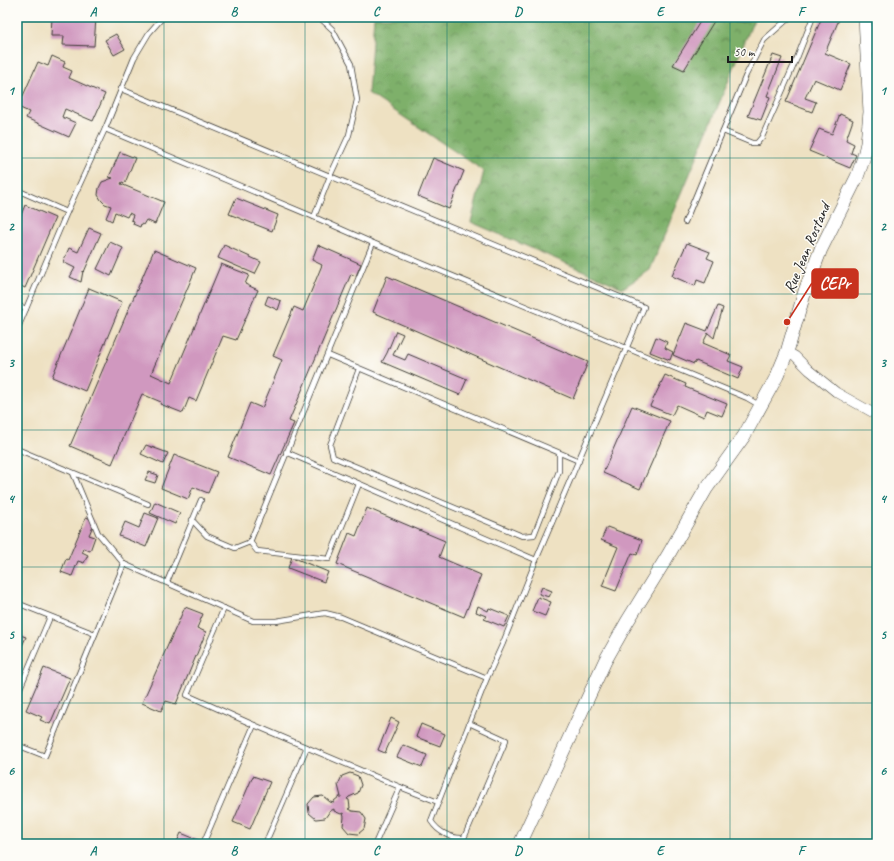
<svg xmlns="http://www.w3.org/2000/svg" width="894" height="861" font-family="Caveat,sans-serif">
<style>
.forest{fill:url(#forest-crowns);stroke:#4d6643}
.building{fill:#d098bf}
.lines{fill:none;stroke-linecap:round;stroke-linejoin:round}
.lane-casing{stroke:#3c3a35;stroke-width:6}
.street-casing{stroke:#3c3a35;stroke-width:10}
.secondary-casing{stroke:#3c3a35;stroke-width:14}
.lane{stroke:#fff;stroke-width:4.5}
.street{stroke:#fff;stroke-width:9}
.secondary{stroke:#fff;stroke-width:13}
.grid{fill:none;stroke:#0f766e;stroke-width:1;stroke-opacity:0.55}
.labels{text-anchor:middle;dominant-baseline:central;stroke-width:3;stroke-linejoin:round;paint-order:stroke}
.street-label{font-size:16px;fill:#1c1c1c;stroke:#fdfcf7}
.leader{fill:none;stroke:#c8321e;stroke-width:1.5}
.callout-dot{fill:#c8321e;stroke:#fdfcf7;stroke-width:1.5}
.callout{fill:#c8321e;stroke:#c8321e;stroke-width:1.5}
.callout-label{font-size:17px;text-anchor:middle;font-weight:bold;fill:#fff}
.neatline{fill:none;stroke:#0f766e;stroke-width:1.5}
.grid-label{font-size:13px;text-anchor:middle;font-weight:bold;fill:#0f766e}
</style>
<defs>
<pattern id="forest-crowns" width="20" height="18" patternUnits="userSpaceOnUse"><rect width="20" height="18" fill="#7eb06a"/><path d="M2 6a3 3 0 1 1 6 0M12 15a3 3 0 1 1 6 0" fill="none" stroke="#668e56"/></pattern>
</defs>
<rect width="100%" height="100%" fill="#fdfcf7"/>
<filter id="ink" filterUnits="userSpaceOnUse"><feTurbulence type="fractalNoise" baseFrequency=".025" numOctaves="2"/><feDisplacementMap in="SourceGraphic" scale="8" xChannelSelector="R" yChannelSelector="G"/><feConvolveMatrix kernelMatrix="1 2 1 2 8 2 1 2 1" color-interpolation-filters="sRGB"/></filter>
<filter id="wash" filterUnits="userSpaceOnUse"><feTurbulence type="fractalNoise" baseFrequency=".012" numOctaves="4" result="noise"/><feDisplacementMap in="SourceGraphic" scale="16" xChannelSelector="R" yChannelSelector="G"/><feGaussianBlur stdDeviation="0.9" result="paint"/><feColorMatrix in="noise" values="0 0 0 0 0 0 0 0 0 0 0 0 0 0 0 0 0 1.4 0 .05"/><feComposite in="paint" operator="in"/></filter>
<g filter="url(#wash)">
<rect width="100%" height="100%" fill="#eee1c2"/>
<path class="forest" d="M374,17h381l-105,253 -27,18 -152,-66 13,-51 -116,-78z"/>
<g id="blocks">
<g class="building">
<path d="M52,17h44l-2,29 -31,-1 1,-9h-13z"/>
<path d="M703,17l13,1 -32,52 -11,-5z"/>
<path d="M822,17h18l-15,36 26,11 -11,26 -26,-11 -9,19 11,4 -4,10 -26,-10z"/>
<path d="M116,34l9,15 -11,6 -9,-15z"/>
<path d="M773,55l9,3 -15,38 3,1 -9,23 -13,-4z"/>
<path d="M52,56l13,6 -2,5 9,4 -3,7 36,16 -12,27 -28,-12 -3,8 14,6 -7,14 -43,-19 3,-6 -11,-5 20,-45 10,4z"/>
<path d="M840,114l13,6 -7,20 8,4 -3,9 5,2 -6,13 -41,-17 10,-22 13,5z"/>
<path d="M120,152l15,6 -10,25 -3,-1 -1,2 43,18 -9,22 -9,-4 -3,5 -2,-1 -1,3 -7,-3 1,-3 -3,-1 2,-5 -4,-2 -2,4 -12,-5 -3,9 -6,-3 5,-12 -6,-2 -4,-4 -3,-5 1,-7 3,-6 11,-4 -4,-1z"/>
<path d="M433,158l31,13 -15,38 -31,-13z"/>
<path d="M17,196l4,1 -4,9z"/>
<path d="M236,198l42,17 -6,16 -43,-17z"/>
<path d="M25,205l30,13 -30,70 -8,-4v-70l4,1z"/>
<path d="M89,228l12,5 -17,39 -1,-1 -2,11 -11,-5 5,-9 -12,-6 6,-14 9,4z"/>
<path d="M110,242l13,6 -12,28 -14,-7z"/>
<path d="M687,243l23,9 -3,6 7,3 -9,22 -8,-3 -2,6 -23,-10z"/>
<path d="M224,245l37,17 -6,12 -37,-16z"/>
<path d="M318,245l43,19 -5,12 -5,-2 -62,147 5,2 -23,52 -43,-18 22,-54 12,5 20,-48 -9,-4 21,-49 9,4 19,-46 -10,-5z"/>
<path d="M154,250l42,18 -45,106 20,9 50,-119 28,11 -4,9 13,6 -22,50 -13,-4 -27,65 -7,-3 -6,15 -23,-9 1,-2 -19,-8 -30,70 -42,-18z"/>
<path d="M387,276l201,86 -15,37 -200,-87z"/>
<path d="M89,288l33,14 -37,89 -33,-14z"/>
<path d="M268,296l13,5 -3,9 -13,-6z"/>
<path d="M718,306l5,2 -8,26 -1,4 -6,-5 -5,10 28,12 -3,6 15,6 -5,12 -42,-18 -2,3 -21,-9 13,-32 21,8z"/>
<path d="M396,331l7,3 -10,21 12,5 3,-6 59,25 -7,16 -78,-33 5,-9z"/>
<path d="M656,337l11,5 -2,6 8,4 -3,8 -20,-8z"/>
<path d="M665,375l21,9 -1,3 42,17 -5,12 -15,-6 -3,7 -27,-12 -5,10 -22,-9z"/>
<path d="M632,406l38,15 -30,68 -37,-16z"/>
<path d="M146,445l22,8 -5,11 -22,-10z"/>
<path d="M174,455l43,17 -9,21 -15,-6 -5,12 -27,-11z"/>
<path d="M149,472l9,3 -3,8 -10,-3z"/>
<path d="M155,502l25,11 -5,11 -25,-11z"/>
<path d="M367,508l78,33 -6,16 42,18 -17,42 -127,-53 12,-31 7,3z"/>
<path d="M145,513l13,5 -12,29 -27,-11 6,-14 14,6z"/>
<path d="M86,517l9,4 -6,14 6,2 -5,14 -7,-3 -1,4 6,3 -4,8 -6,-2 -6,15 -11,-4 5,-13 2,1z"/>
<path d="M607,527l35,13 -5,15 -5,-2 -16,38 -14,-5 16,-39 -17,-7z"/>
<path d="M292,557l36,15 -4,10 -36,-14z"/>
<path d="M542,587l10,4 -3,6 -10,-3z"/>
<path d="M538,597l13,5 -6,14 -13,-5z"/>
<path d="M478,606l10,5 1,-3 20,8 -5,11 -20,-8 2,-3 -10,-4z"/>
<path d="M185,607l18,7 -6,14 9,4 -30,72 -10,-3 -5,10 -19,-8z"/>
<path d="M20,635l6,2 -4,9 -5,-2z"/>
<path d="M44,668l26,10 -20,46 -10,-4 2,-3 -16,-7z"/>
<path d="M391,718l8,4 -14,31 -7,-3z"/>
<path d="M421,724l24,10 -5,12 -24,-9z"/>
<path d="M403,745l24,10 -5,12 -25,-10z"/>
<path d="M350,773l8,3 3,9 -3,8 -9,4 -2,2 2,1 1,8 -2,1 4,2 9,1 5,7 -2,10 -6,5 -9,-1 -6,-7 1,-9 -1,-4 -2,1 -7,-3v-2l-4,2 -5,7 -9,1 -7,-6 -1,-9 6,-7 9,-1 7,6 4,1v-2l5,-4h2l-3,-12 4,-9z"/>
<path d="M253,776l17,6 -20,47 -17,-7z"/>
<path d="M181,833l17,7 -2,4h-20z"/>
</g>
</g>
</g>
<g filter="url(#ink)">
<use href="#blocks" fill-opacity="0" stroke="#3c3a35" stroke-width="1"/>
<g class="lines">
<g class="lane-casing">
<g id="lane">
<path d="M730,17c9,4 19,3 29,0"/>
<path d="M121,89l523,218 -108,253 -33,83 -16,35 -56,143c7,11 20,18 33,17l42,-98 -37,-17"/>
<path d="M105,129l209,88 59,26 374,155 12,7"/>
<path d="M723,131l29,12h5l5,-6 35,-79 16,-41"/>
<path d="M17,190l50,22"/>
<path d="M314,217l16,-41 19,-41 8,-35 -6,-36 -19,-35 -13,-12"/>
<path d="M685,222l61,-147 18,-35 26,-23"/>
<path d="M17,305l9,4"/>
<path d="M17,330l50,-118 38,-83 29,-71 15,-25 14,-16"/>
<path d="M328,355l251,106"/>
<path d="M359,369l-29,76 3,12 189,79 12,-1 25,-64v-18"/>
<path d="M17,449l131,55"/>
<path d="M286,452l250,108"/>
<path d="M73,473l25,60 26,31"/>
<path d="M192,520l15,16 28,12 15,-6 123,-299"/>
<path d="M250,542l7,9 72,8 30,-75"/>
<path d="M167,582l34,-82"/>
<path d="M17,603l78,31"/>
<path d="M224,608l-37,87 67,30 146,62 38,15"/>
<path d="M17,695l33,-78"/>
<path d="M17,745l28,11 79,-192 129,57h23l49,-8 16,4 146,61"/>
<path d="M203,844l51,-119"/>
<path d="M265,844l42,-97"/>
<path d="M375,844l25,-57"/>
</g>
</g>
<g class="street-casing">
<path id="street" d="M787,352l8,4 14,14 27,22 41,23"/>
</g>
<g class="secondary-casing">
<path id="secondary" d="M520,844l85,-183 22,-39 40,-65 39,-68 38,-53 33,-60 10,-24 18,-61 16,-42 36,-72 6,-17 4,-17 3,-31 -5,-95"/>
</g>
<use href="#lane" class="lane"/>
<use href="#street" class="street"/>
<use href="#secondary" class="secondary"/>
</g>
</g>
<path class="grid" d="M164,17v827M305,17v827M447,17v827M589,17v827M730,17v827M17,158h860M17,294h860M17,430h860M17,567h860M17,703h860"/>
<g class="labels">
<g class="street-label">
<text transform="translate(807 248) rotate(-67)">Rue Jean Rostand</text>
</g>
</g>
<path class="leader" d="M787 322L812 283"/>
<circle class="callout-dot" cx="787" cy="322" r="4"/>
<rect class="callout" x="812" y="269" width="46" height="29" rx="4"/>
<g class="callout-label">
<text x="835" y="289">CEPr</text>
</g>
<rect width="894" height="861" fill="none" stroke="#fdfcf7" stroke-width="44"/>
<path d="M728 56v6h64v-6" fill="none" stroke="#1c1c1c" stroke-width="2"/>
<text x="734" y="56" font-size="12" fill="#1c1c1c" stroke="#fdfcf7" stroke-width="3" paint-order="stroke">50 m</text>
<rect x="22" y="22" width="850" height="817" class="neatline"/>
<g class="grid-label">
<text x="93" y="16">A</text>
<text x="234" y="16">B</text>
<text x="376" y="16">C</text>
<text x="518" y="16">D</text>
<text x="660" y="16">E</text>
<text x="801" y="16">F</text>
<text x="11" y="95">1</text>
<text x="883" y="95">1</text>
<text x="11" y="231">2</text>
<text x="883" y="231">2</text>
<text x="11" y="367">3</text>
<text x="883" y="367">3</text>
<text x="11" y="503">4</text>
<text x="883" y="503">4</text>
<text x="11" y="639">5</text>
<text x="883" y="639">5</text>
<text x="11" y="775">6</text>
<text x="883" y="775">6</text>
<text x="93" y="855">A</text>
<text x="234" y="855">B</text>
<text x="376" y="855">C</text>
<text x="518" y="855">D</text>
<text x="660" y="855">E</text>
<text x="801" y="855">F</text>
</g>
</svg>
